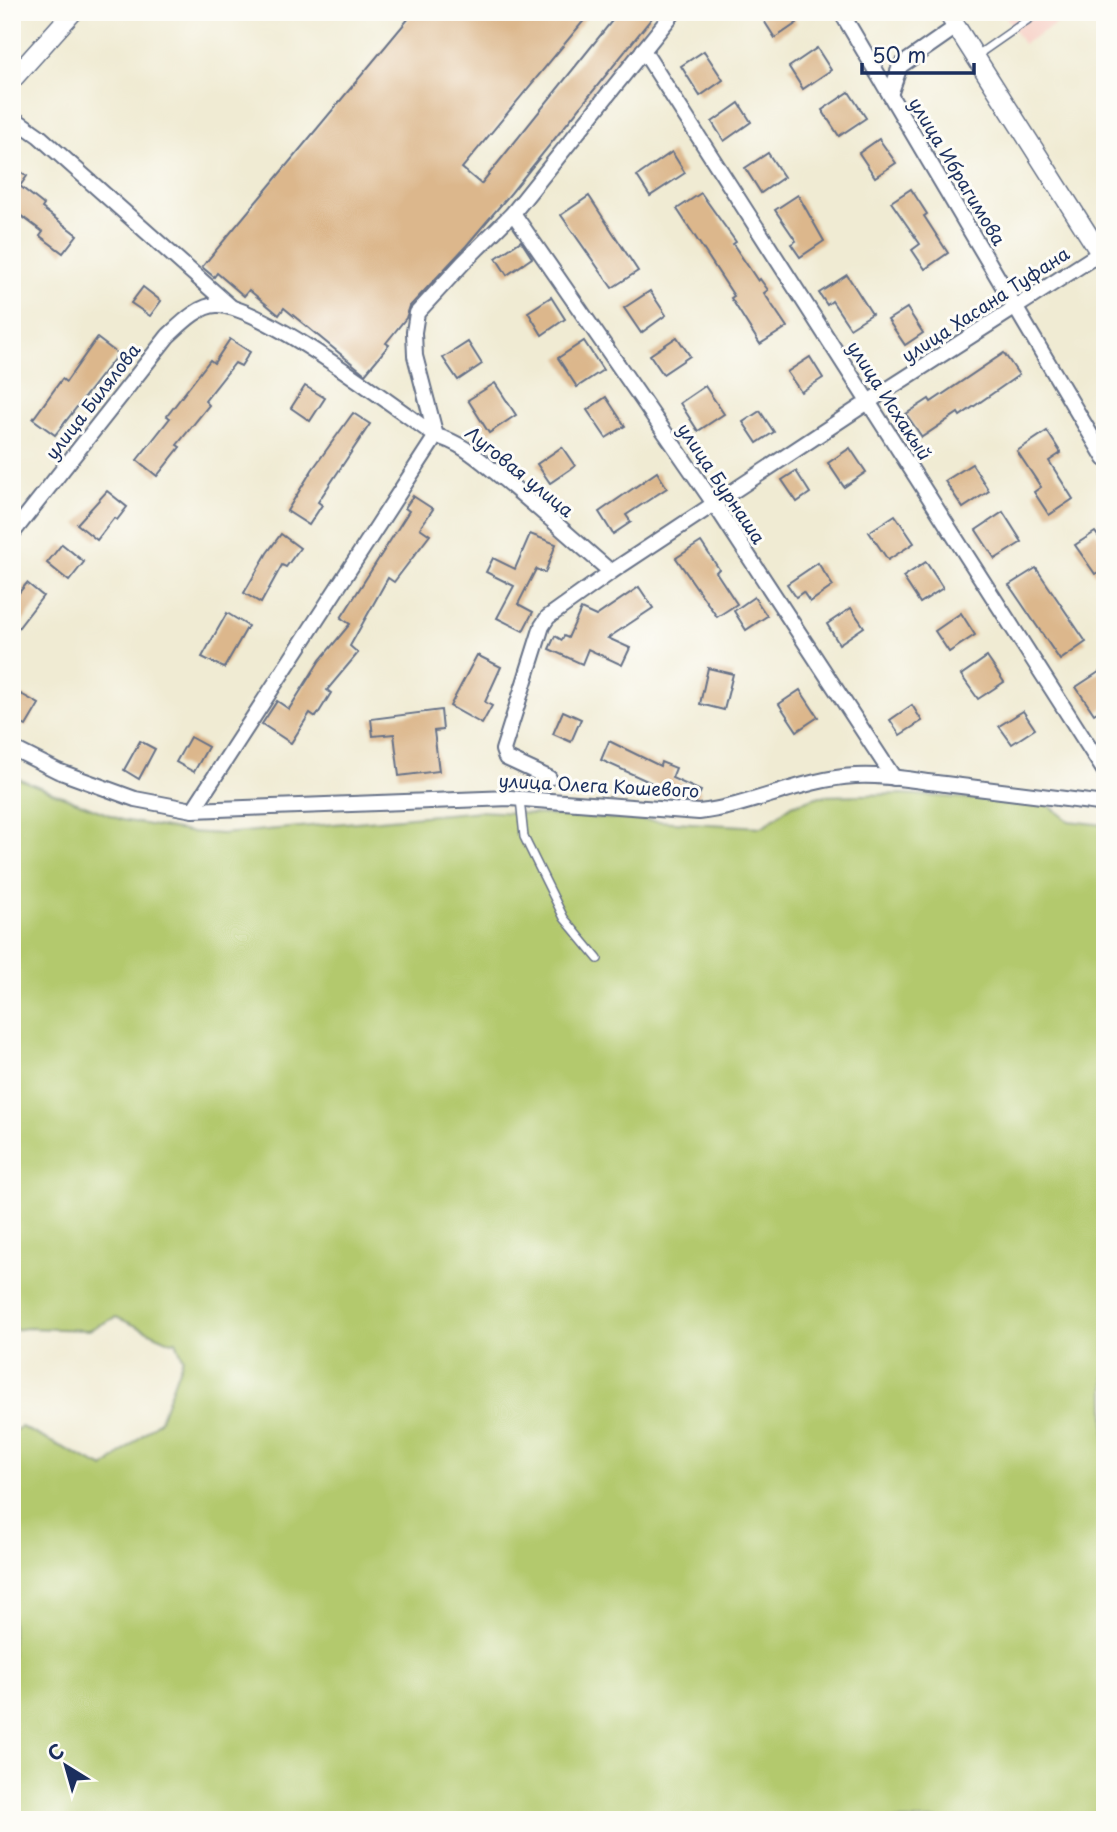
<svg xmlns="http://www.w3.org/2000/svg" width="1117" height="1832" font-family="'Playpen Sans',sans-serif">
<style>
.built{fill:#f7d1c7}
.green{fill:#b3c96d;stroke:#677c66;stroke-width:2}
.building{fill:#dcb78c}
.lines{fill:none;stroke-linecap:round;stroke-linejoin:round}
.service-casing{stroke:#667187;stroke-width:10}
.minor-casing{stroke:#667187;stroke-width:18}
.tertiary-casing{stroke:#667187;stroke-width:21}
.service{stroke:#fff;stroke-width:7}
.minor{stroke:#fff;stroke-width:14}
.tertiary{stroke:#fff;stroke-width:18}
.labels{text-anchor:middle;dominant-baseline:central;stroke-width:6;stroke-linejoin:round;paint-order:stroke}
.street-label{font-size:18px;fill:#1b2f5e;stroke:#fdfcf7}
</style>
<rect width="100%" height="100%" fill="#fdfcf7"/>
<filter id="ink" filterUnits="userSpaceOnUse"><feTurbulence type="fractalNoise" baseFrequency=".0143" numOctaves="2"/><feDisplacementMap in="SourceGraphic" scale="14" xChannelSelector="R" yChannelSelector="G"/><feConvolveMatrix kernelMatrix="1 2 1 2 8 2 1 2 1" color-interpolation-filters="sRGB"/></filter>
<filter id="wash" filterUnits="userSpaceOnUse"><feTurbulence type="fractalNoise" baseFrequency=".00686" numOctaves="4" result="noise"/><feDisplacementMap in="SourceGraphic" scale="28" xChannelSelector="R" yChannelSelector="G"/><feGaussianBlur stdDeviation="1.57" result="paint"/><feColorMatrix in="noise" values="0 0 0 0 0 0 0 0 0 0 0 0 0 0 0 0 0 1.4 0 .05"/><feComposite in="paint" operator="in"/></filter>
<g filter="url(#wash)">
<rect width="100%" height="100%" fill="#f0ebd3"/>
<path class="built" d="M1003,12h73l-53,32z"/>
<path class="green" d="M12,776l110,44 67,12 33,2 258,-23 282,16 30,-22 28,-9 83,-2 144,10 22,17 36,4v995h-1093v-388l9,-5 83,41 56,-48 23,-62 -7,-17 -4,1 -56,-25 -27,13 -62,-2 -15,2z"/>
<g id="blocks">
<g class="building">
<path d="M414,12h177l-129,156 19,16 138,-172h26l7,6 -141,175 -45,53 -56,60 -4,12 -20,25 3,2 -24,29 -81,-66 -5,7 -30,-25 -5,6 -27,-23 -3,4 -12,-10z"/>
<path d="M767,12h23l7,11 -22,15 -14,-22z"/>
<path d="M817,48l14,22 -28,19 -14,-22z"/>
<path d="M704,51l19,29 -23,16 -19,-30z"/>
<path d="M849,92l17,26 -27,18 -17,-26z"/>
<path d="M739,103l12,19 -27,19 -12,-19z"/>
<path d="M879,139l17,24 -21,14 -16,-24z"/>
<path d="M672,152l13,21 -35,23 -13,-20z"/>
<path d="M768,153l16,24 -23,16 -16,-25z"/>
<path d="M17,169l10,7 -7,10 24,19 -2,3 35,27 -14,18 -23,-17 3,-4 -31,-23v-33z"/>
<path d="M911,189l16,25 -3,2 24,37 -23,16 -13,-19 8,-6 -29,-42z"/>
<path d="M701,193l35,49 -3,2 25,37 2,-2 8,11 -4,3 23,34 -27,17 -29,-46 3,-2 -57,-87z"/>
<path d="M798,195l26,46 -24,16 -9,-13 5,-3 -21,-31z"/>
<path d="M589,196l49,75 -26,17 -51,-73z"/>
<path d="M521,241l11,17 -25,17 -11,-17z"/>
<path d="M847,275l25,39 -22,14 -18,-27 -5,4 -8,-12z"/>
<path d="M143,287l18,14 -11,15 -19,-13z"/>
<path d="M650,291l16,24 -25,18 -17,-25z"/>
<path d="M551,297l14,22 -23,16 -14,-23z"/>
<path d="M907,308l16,25 -18,12 -17,-25z"/>
<path d="M677,337l13,19 -27,18 -13,-19z"/>
<path d="M97,338l21,16 -63,81 -22,-16 29,-40 4,3z"/>
<path d="M230,339l20,13 -9,14 -6,-3 -30,38 4,4 -32,40 3,2 -23,29 -20,-16 33,-42 -3,-2 30,-39 13,-17 4,3z"/>
<path d="M584,341l19,29 -26,17 -19,-29z"/>
<path d="M468,342l14,22 -24,16 -15,-22z"/>
<path d="M1004,353l15,22 -59,41 -2,-3 -36,24 -16,-23 23,-15 2,3z"/>
<path d="M810,357l13,21 -22,14 -14,-20z"/>
<path d="M495,383l21,32 -27,18 -21,-33z"/>
<path d="M305,386l20,12 -15,23 -19,-13z"/>
<path d="M705,386l19,28 -26,17 -18,-28z"/>
<path d="M606,397l19,29 -19,12 -19,-28z"/>
<path d="M760,411l14,21 -17,11 -14,-21z"/>
<path d="M353,413l17,11 -52,78 4,3 -13,20 -22,-14 25,-41z"/>
<path d="M1047,431l14,22 -12,8 24,38 -24,16 -15,-23 7,-5 -24,-36z"/>
<path d="M562,447l13,19 -25,17 -13,-19z"/>
<path d="M850,448l16,24 -22,15 -16,-24z"/>
<path d="M972,464l17,27 -26,17 -18,-27z"/>
<path d="M796,471l14,22 -13,9 -15,-22z"/>
<path d="M657,472l10,16 -41,27 5,7 -18,12 -14,-22z"/>
<path d="M107,491l20,16 -10,13 -3,-2 -17,22 -20,-16z"/>
<path d="M413,496l20,13 -13,19 10,7 -36,47 -6,-4 -38,68 8,7 -31,37 4,3 -15,24 -6,-4 -19,30 -29,-19 15,-23 12,8 31,-49 30,-36 -9,-6 68,-107 -4,-3z"/>
<path d="M1003,512l19,30 -27,17 -19,-29z"/>
<path d="M895,515l19,28 -26,17 -19,-28z"/>
<path d="M1095,532l10,14v22l-10,6 -20,-29z"/>
<path d="M281,534l19,14 -14,19 -4,-2 -21,38 -17,-10 23,-40z"/>
<path d="M530,534l26,10 -11,29 -9,-4 -18,35 15,8 -10,19 -26,-13 17,-32 -28,-14 7,-14 22,11z"/>
<path d="M701,542l18,27 -3,3 21,32 -20,13 -41,-59z"/>
<path d="M62,544l22,18 -15,19 -22,-18z"/>
<path d="M926,562l17,26 -23,15 -17,-26z"/>
<path d="M818,563l15,23 -23,16 -7,-10 -7,5 -9,-13z"/>
<path d="M1036,568l50,74 -26,18 -51,-75z"/>
<path d="M27,583l16,13 -31,40v-35z"/>
<path d="M639,587l14,21 -45,30 22,10 -8,17 -34,-16 -6,15 -33,-15 6,-13 7,4 2,-4 4,2 13,-29 15,7z"/>
<path d="M754,597l13,19 -21,14 -12,-19z"/>
<path d="M851,608l13,19 -25,17 -12,-20z"/>
<path d="M227,613l21,13 -24,42 -22,-11z"/>
<path d="M961,613l14,22 -26,17 -14,-21z"/>
<path d="M477,655l24,12 -16,35 7,4 -10,18 -32,-18z"/>
<path d="M987,657l17,25 -26,17 -17,-24z"/>
<path d="M708,668l25,6 -9,36 -24,-6z"/>
<path d="M1105,668v39l-11,7 -18,-27z"/>
<path d="M800,690l18,27 -21,14 -18,-27z"/>
<path d="M21,694l18,10 -13,22 -14,-8v-9z"/>
<path d="M912,705l10,16 -22,14 -10,-15z"/>
<path d="M441,710l2,20 -9,1 5,40 -40,5 -5,-42 -21,2 -2,-17z"/>
<path d="M563,711l18,8 -10,23 -18,-8z"/>
<path d="M1023,711l12,18 -23,15 -13,-18z"/>
<path d="M190,737l18,10 -14,25 -18,-10z"/>
<path d="M140,741l15,8 -16,30 -15,-9z"/>
<path d="M609,741l51,25 1,-4 15,6 -4,10 29,13 -5,11 -10,-1 -13,-6 1,-2 -73,-33z"/>
</g>
</g>
</g>
<g filter="url(#ink)">
<use href="#blocks" fill-opacity="0" stroke="#667187" stroke-width="2"/>
<g class="lines">
<g class="service-casing">
<g id="service">
<path d="M976,56l63,-44"/>
<path d="M520,799l4,38 40,81 34,41"/>
</g>
</g>
<g class="minor-casing">
<g id="minor">
<path d="M841,12l264,447"/>
<path d="M643,50l462,722"/>
<path d="M890,95l10,-29 56,-39"/>
<path d="M12,117l27,19 192,171"/>
<path d="M513,213l202,292 179,273"/>
<path d="M12,534l156,-198c13,-12 31,-31 49,-31 47,1 176,101 219,131l-21,-80 -1,-24 3,-19 46,-50 50,-50 161,-201"/>
<path d="M12,748l46,23 77,28 58,11 317,-12 189,14c53,-6 102,-33 156,-36 30,-2 61,5 90,8 54,7 107,13 160,20"/>
<path d="M549,778l-43,-20 -3,-8 39,-124 6,-9 63,-45 257,-170 232,-149"/>
<path d="M193,810l243,-374c25,6 44,24 64,40 38,31 74,64 111,96"/>
</g>
</g>
<g class="tertiary-casing">
<g id="tertiary">
<path d="M947,12l158,249"/>
<path d="M12,80l61,-68"/>
</g>
</g>
<use href="#service" class="service"/>
<use href="#minor" class="minor"/>
<use href="#tertiary" class="tertiary"/>
</g>
</g>
<g class="labels">
<g class="street-label">
<text transform="translate(958 171) rotate(59)">улица Ибрагимова</text>
<text transform="translate(985 304) rotate(-33)">улица Хасана Туфана</text>
<text transform="translate(890 400) rotate(57)">улица Исхакый</text>
<text transform="translate(92 401) rotate(-52)">улица Билялова</text>
<text transform="translate(520 471) rotate(39)">Луговая улица</text>
<text transform="translate(722 483) rotate(56)">улица Бурнаша</text>
<text transform="translate(599 785) rotate(3)">улица Олега Кошевого</text>
</g>
</g>
<rect width="1117" height="1832" fill="none" stroke="#fdfcf7" stroke-width="42"/>
<g transform="translate(66 1766) rotate(323)" stroke="#fdfcf7" stroke-width="5" paint-order="stroke">
<path d="M0-5L12 26L0 18L-12 26Z" fill="#1b2f5e"/>
<text y="-10" font-size="19" font-weight="bold" text-anchor="middle" fill="#1b2f5e">С</text>
</g>
<path d="M862 63v10h112v-10" fill="none" stroke="#1b2f5e" stroke-width="3.5"/>
<text x="872" y="63" font-size="21" fill="#1b2f5e" stroke="#fdfcf7" stroke-width="5" paint-order="stroke">50 m</text>
</svg>
